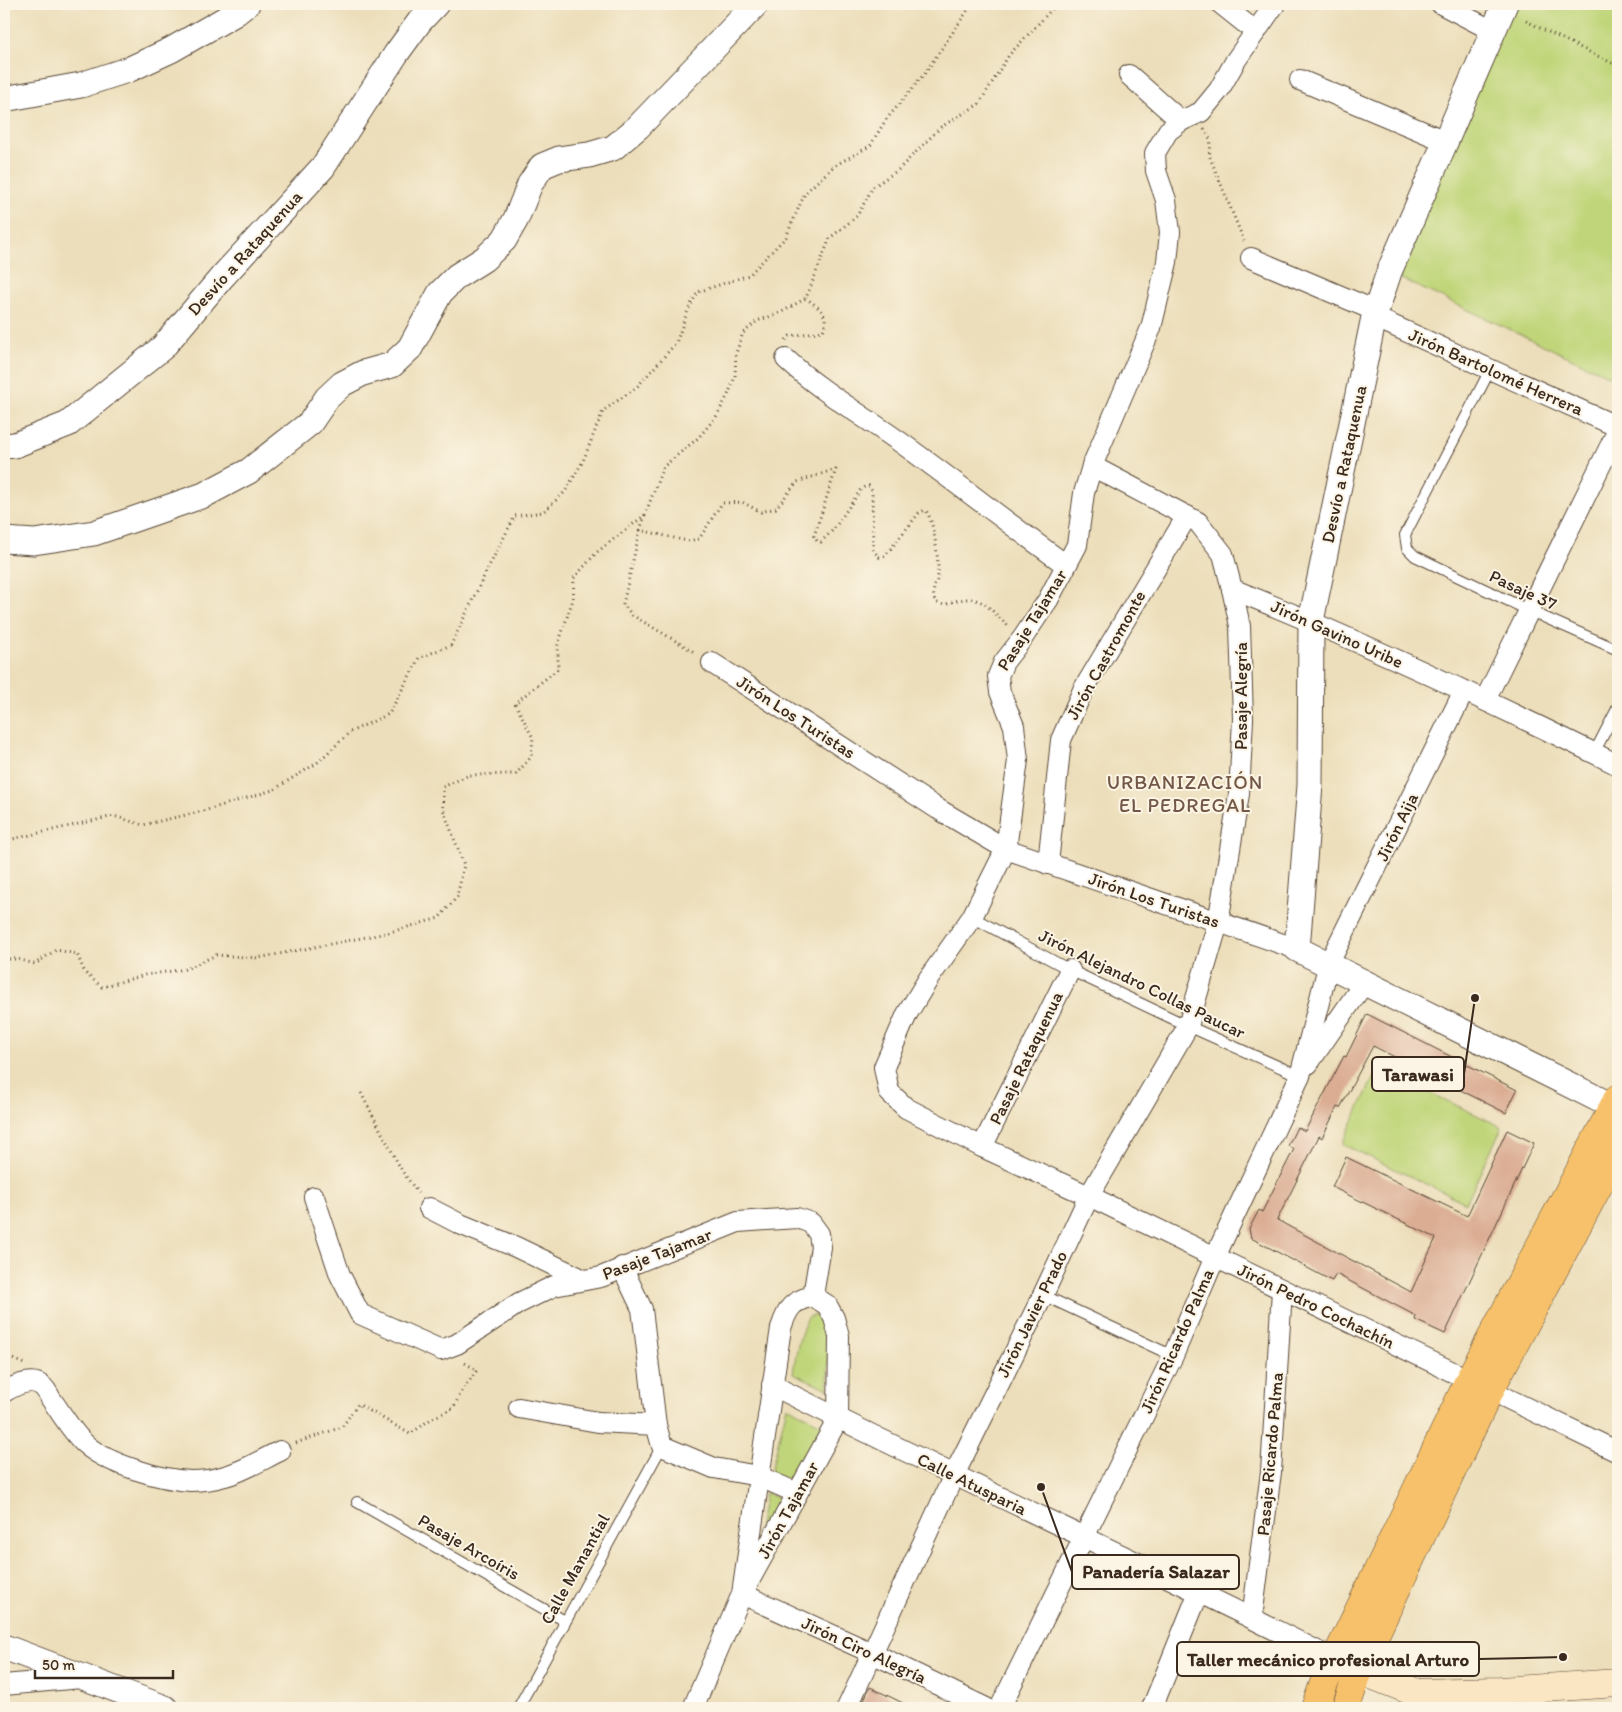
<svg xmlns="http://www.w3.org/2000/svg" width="1622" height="1712" font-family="Itim,sans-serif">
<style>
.green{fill:#c0d579;stroke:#7e804c}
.building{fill:#dbae94}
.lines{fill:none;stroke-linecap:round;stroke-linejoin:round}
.service-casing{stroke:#564535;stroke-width:12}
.minor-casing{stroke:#564535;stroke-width:22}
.tertiary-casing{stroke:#564535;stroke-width:27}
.secondary-casing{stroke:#564535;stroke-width:29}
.primary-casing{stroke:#564535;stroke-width:29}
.path{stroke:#564535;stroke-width:3;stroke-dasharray:1 4;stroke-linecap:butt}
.service{stroke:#fff;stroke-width:10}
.minor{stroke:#fff;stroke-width:20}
.tertiary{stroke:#fff;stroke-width:25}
.secondary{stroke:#fbe6c4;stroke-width:28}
.primary{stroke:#f6c16b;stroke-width:28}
.labels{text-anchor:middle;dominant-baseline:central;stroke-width:4;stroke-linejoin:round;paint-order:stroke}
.street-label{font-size:18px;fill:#3b2a1e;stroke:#fcf5e5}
.quarter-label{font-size:20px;letter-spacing:1px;fill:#735847;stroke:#fcf5e5}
.leader{fill:none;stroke:#3b2a1e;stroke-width:2}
.callout-dot{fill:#3b2a1e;stroke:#fcf5e5;stroke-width:2}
.callout{fill:#fcf5e5;stroke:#3b2a1e;stroke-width:2}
.callout-label{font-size:19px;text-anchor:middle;font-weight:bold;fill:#3b2a1e}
</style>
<rect width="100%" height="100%" fill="#fcf5e5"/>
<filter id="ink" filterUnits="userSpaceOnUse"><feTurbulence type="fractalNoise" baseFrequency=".02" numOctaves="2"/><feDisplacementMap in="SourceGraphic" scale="10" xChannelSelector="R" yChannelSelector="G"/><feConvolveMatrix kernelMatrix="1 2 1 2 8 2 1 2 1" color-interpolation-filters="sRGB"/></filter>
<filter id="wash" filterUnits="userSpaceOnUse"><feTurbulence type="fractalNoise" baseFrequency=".0096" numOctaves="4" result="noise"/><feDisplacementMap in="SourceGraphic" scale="20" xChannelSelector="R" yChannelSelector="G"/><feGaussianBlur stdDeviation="1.12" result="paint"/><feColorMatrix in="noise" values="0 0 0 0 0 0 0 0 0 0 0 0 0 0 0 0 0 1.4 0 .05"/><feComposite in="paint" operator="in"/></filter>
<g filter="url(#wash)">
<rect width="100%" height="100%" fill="#ecdeba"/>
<g class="green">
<path d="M1512,4h106v376l-225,-105z"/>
<path d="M1378,1068l124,59 -36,76 -124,-59z"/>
<path d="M815,1315l10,6 4,5 -1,63 -35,-16c3,-20 6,-38 15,-56z"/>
<path d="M787,1406l36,19 -35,55 -18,-5z"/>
<path d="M765,1493l17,5 -22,50 -5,-2z"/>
</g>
<g id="blocks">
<g class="building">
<path d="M1367,1014l150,76 -11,23 -133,-67 -33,62 -3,-1 -15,31 -3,-2 -42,84 134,72 25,-54 -104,-51 14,-30 121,59 40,-86 27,13 -89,191 -30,-14 1,-4 -80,-42 -4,7 -81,-43 -2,-9 10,-19 3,2 32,-63 -6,-3 9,-19 8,4 39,-75 2,1z"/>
<path d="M870,1687l43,21h-53z"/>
</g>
</g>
</g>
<g filter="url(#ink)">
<use href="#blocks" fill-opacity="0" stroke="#564535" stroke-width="1"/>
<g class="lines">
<g class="service-casing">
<g id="service">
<path d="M1490,370l-85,165 2,13 8,8 115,55 88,39"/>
<path d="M1594,753l24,-46"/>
<path d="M972,917l98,53 118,56 112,50"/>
<path d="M1043,1295l130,61"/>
<path d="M357,1502l208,119"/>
<path d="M518,1708l144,-262"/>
</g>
</g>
<g class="minor-casing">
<g id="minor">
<path d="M1221,4l35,28"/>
<path d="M1275,4l-39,56 -17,30 -18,22 -20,9 -13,10 -13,22 1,18 10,29 4,32 -3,30 -16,66 -59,138 -8,27 -7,52 -29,55 -26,39 -18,23 -6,14 2,16 14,34 4,34 -12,89 -34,68 -43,61 -22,36 -23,53 5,25 17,16 76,39 107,49 529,256"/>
<path d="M1441,4l52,27"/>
<path d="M1129,75l52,46"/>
<path d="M1300,80l145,61"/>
<path d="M1251,258l125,53"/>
<path d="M1374,317l244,110"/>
<path d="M786,359c34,32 76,56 114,83 56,40 110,83 166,123"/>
<path d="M1092,466l106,56 25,32 9,35c131,53 259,113 386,176"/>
<path d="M712,663l226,146 68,40 291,100"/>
<path d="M1485,700l133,-270"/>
<path d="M1048,864l13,-124 22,-50 104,-174"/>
<path d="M1308,1064l56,-81"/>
<path d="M982,1147l88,-177"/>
<path d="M314,1197l26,78 20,39 81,36 16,-6 62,-41 35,-17 47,-9 137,-55 59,-4 14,5 8,11 2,13 -8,49"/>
<path d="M429,1208l31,16 56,23 68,33"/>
<path d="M622,1267l20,42 14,116 6,21 52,22 44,8 39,17"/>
<path d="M772,1385c186,95 377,180 563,275"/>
<path d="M4,1392c10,-6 27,-15 38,-6 4,3 7,9 9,13 11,15 21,33 34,45 22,20 77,36 106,37 11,0 24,-2 34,-5 17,-4 38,-17 55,-25"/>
<path d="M519,1408l79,14 58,3"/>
<path d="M1252,1618l19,-146 11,-182"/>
<path d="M4,1685l77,-7"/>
<path d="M693,1708l49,-114 96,-175 1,-83 -5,-18 -7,-13 -14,-9c-21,5 -25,11 -32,32l-39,266 130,59 114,55"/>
<path d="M847,1708l107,-233 89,-180 46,-99 99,-170 30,-103 21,-129 4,-75 -3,-93 -8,-37"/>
<path d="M1000,1708l173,-352 42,-99 85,-181 29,-113 135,-272"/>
<path d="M1152,1708l47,-116"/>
<path d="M1495,1708l5,-17"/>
</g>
</g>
<g class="tertiary-casing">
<g id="tertiary">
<path d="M1505,4l-116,268 -15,45 -63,304 -1,164 -13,164 317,158"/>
<path d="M4,99l77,-14 49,-16 41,-19 63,-36 13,-10"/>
<path d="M4,446l11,-1 53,-21 95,-77 59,-70 101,-110 73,-113 24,-33 16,-17"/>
<path d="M4,540l30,2 60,-9 110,-38 45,-24 61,-48 17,-25 15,-14 21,-11 29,-8 18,-17 30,-55 17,-17 27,-17 20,-19 12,-21 14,-35 12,-18 17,-7 30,-4 24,-7 25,-21 118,-123"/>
<path d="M4,1647l161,61"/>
</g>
</g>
<g class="secondary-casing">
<g id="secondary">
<path d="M1336,1661l81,32 17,4"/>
<path d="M1417,1693l83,-2 118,-8"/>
</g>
</g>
<g class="primary-casing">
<g id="primary">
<path d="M1315,1708l9,-25 145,-303 149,-282"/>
<path d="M1346,1708l12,-37 132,-281 128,-241"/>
</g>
</g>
<g class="path">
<path d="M1526,21l92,45"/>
<path d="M1204,129c7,9 8,15 5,26l35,86"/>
<path d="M786,340l4,-4 33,-5c7,-18 -5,-23 -17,-33"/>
<path d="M836,469l-22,67 3,5 4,1 13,-13 27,-40 5,-3h3l3,5 1,59 6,7 6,-1 34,-43 6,-3c9,7 14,53 13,65 -2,13 -7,11 -3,27l9,3c37,-15 41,0 65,22"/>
<path d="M645,515l-5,15 47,11 12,-2 23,-36 20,-1 19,10 15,-4 21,-26 39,-13"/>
<path d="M640,530l-17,74 9,11 64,38"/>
<path d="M4,841l110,-25 29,9 64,-15 66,-20 44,-27 33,-31 39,-18 30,-56 32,-13 36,-75 28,-54 28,-4 22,-20 18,-31 20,-50 34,-24 39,-44 12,-33 10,-18 51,-17 37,-38 19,-44 29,-27 36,-20 15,-25 40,-48 47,-69"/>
<path d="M4,959h13l18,5 21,-14 21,4 8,19 17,14 43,-12 41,-6 30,-14 42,3 129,-25 52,-15 18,-21 7,-32 -21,-56v-22l26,-12 47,-1 15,-17 2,-19 -18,-35 43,-34v-24l15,-46 1,-21 23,-26 48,-37 18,-48 35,-29 18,-21 12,-22 7,-18 1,-24 7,-20 14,-12 23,-8 26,-15 24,-60 27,-22 16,-29 25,-17 43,-43 38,-23 30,-49 45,-48 1,-3"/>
<path d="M361,1093l41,78 16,22"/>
<path d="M4,1355l20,9"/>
<path d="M296,1443l46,-16 16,-23 52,30 21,-15 22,-11 8,-15 16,-23 -14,-8"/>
</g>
<use href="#service" class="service"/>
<use href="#minor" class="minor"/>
<use href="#tertiary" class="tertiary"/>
<use href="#secondary" class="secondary"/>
<use href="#primary" class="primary"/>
</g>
</g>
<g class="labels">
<g class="street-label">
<text transform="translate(245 253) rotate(-48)">Desvío a Rataquenua</text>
<text transform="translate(1496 372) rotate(24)">Jirón Bartolomé Herrera</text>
<text transform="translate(1344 464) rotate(-78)">Desvío a Rataquenua</text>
<text transform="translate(1523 590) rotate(25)">Pasaje 37</text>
<text transform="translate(1032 620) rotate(-58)">Pasaje Tajamar</text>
<text transform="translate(1337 634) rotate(24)">Jirón Gavino Uribe</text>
<text transform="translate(1106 655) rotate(-61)">Jirón Castromonte</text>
<text transform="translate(1241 696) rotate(-90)">Pasaje Alegría</text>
<text transform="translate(796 717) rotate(33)">Jirón Los Turistas</text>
<text transform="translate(1397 827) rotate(-64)">Jirón Aija</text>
<text transform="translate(1154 900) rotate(19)">Jirón Los Turistas</text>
<text transform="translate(1142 984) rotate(26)">Jirón Alejandro Collas Paucar</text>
<text transform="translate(1026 1058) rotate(-64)">Pasaje Rataquenua</text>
<text transform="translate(657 1254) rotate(-21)">Pasaje Tajamar</text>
<text transform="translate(1316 1306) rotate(26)">Jirón Pedro Cochachín</text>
<text transform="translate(1032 1314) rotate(-64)">Jirón Javier Prado</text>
<text transform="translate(1177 1341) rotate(-66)">Jirón Ricardo Palma</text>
<text transform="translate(1270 1454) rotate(-85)">Pasaje Ricardo Palma</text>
<text transform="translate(972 1484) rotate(26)">Calle Atusparia</text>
<text transform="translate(788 1510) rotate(-61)">Jirón Tajamar</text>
<text transform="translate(469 1547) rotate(30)">Pasaje Arcoíris</text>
<text transform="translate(575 1569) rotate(-61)">Calle Manantial</text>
<text transform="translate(864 1650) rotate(25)">Jirón Ciro Alegría</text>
</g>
<g class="quarter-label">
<text x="1185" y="782">URBANIZACIÓN<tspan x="1185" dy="23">EL PEDREGAL</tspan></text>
</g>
</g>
<path class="leader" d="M1475 998L1464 1074M1041 1487L1072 1572M1563 1657L1479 1659"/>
<g class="callout-dot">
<circle cx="1475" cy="998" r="5"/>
<circle cx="1041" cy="1487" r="5"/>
<circle cx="1563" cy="1657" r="5"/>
</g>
<g class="callout">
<rect x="1372" y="1057" width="92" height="34" rx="5"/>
<rect x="1072" y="1555" width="167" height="34" rx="5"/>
<rect x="1177" y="1642" width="302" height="34" rx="5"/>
</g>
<g class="callout-label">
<text x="1418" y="1081">Tarawasi</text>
<text x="1156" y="1578">Panadería Salazar</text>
<text x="1328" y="1666">Taller mecánico profesional Arturo</text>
</g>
<rect width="1622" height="1712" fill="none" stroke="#fcf5e5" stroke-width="20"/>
<path d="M35 1670v8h138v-8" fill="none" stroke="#3b2a1e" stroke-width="2.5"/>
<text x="42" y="1670" font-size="15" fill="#3b2a1e" stroke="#fcf5e5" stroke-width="4" paint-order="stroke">50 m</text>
</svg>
